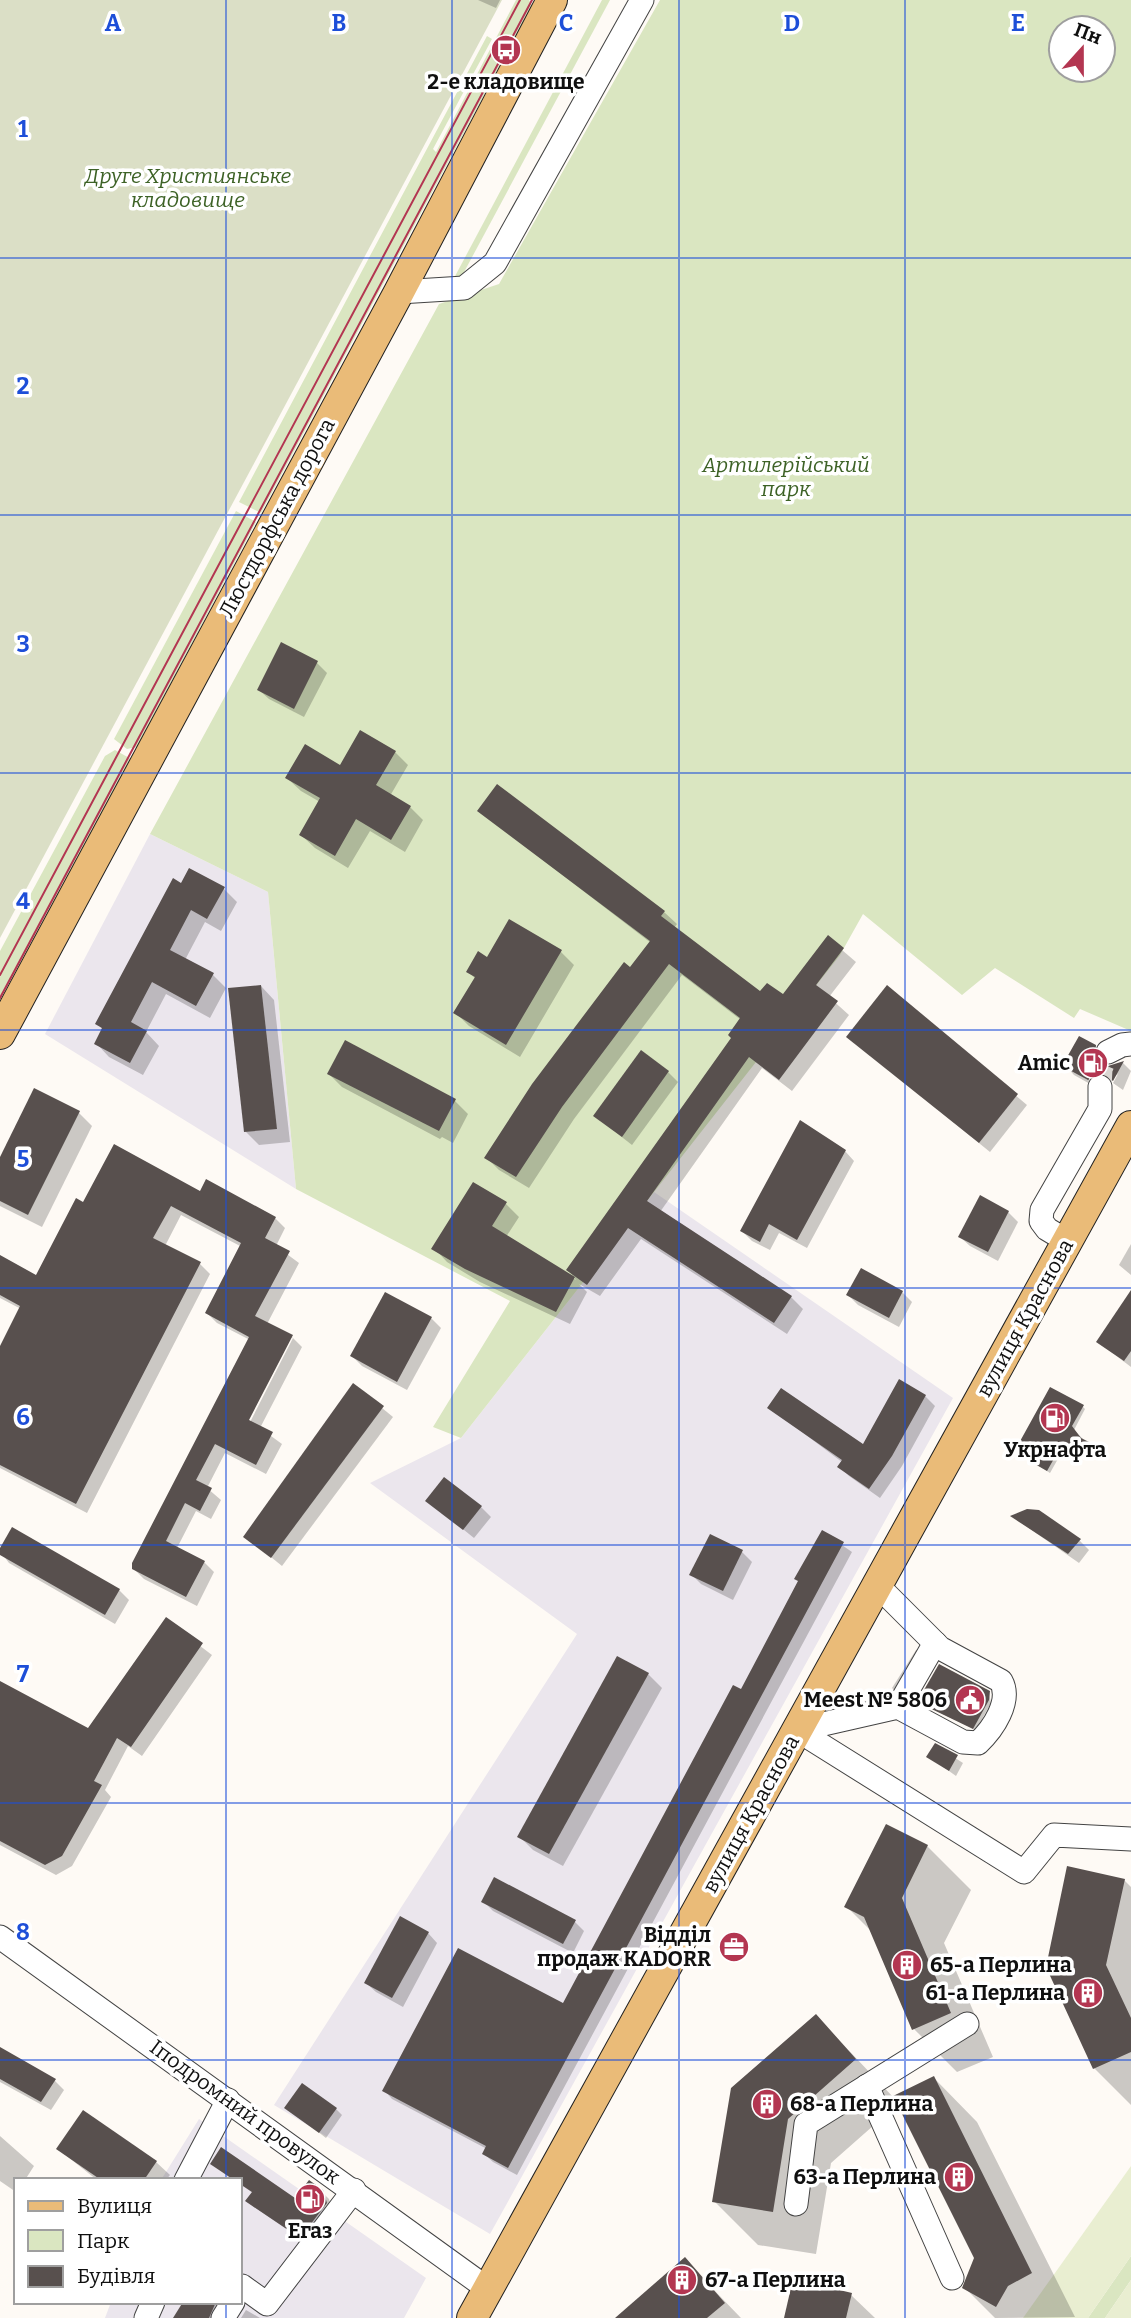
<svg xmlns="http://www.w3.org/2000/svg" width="1131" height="2318" font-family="Bitter,serif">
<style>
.industrial{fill:#ebe6ed}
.green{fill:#dae6c1;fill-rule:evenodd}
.cemetery{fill:#dbdfc6}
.pitch{fill:#e9eed1}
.shadow{fill:#0003}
.building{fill:#58504e}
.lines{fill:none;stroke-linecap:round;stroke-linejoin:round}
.minor-tunnel{stroke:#dad7d3;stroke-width:23;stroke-dasharray:23 11;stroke-linecap:butt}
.minor-casing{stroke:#434343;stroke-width:25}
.major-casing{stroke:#212121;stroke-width:32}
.minor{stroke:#fff;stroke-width:23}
.major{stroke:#eabb78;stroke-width:30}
.tram{stroke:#b33651;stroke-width:2}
.grid{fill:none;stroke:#1d4ed8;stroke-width:2;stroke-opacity:0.55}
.labels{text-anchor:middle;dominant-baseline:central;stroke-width:7;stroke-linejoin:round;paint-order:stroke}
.poi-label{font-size:21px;font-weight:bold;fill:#101010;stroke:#fff;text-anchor:end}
.park-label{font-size:21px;font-style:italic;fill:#3d6226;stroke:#fff}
.street-label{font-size:21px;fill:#101010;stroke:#fff}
.grid-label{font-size:23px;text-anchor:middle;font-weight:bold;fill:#1d4ed8;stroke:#fff;stroke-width:7;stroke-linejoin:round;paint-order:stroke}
</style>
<rect width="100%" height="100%" fill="#fefaf5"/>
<g class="industrial">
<path d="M150,834l118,58 28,297 -251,-155z"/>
<path d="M654,1192l299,206 -463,836 -216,-129 303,-471 -207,-151 91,-45z"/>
<path d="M199,2119l227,159 -22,40h-299l6,-16h129v-122h-79z"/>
</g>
<g class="green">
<path d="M516,0h13l3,5 -271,508 -22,-11 248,-466 5,3 -59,110 3,3z"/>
<path d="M602,0h8l-147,274 -10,6z"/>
<path d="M660,0h471v1031l-51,-22 -6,9 -79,-50 -33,27 -99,-81 -23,41 -379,483 -28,-11 77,-126 -214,-112 -28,-297 -118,-58 289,-530 60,-20zM1061,28h42v42h-42z"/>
<path d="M236,511l20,11 -119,225 -10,2 -13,-10z"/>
<path d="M115,750l16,9 -131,245v-53l105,-195z"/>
<path d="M1131,2256v24l-26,38h-17z"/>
</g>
<path class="cemetery" d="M0,0h502l-502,938z"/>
<g class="pitch">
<path d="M1131,2166v90l-43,62h-65z"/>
<path d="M1131,2280v38h-26z"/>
</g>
<g class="shadow">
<path d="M478,0h22l-4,8z"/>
<path d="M282,645l35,18 10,10 -23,44 -35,-18 -10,-9z"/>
<path d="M395,752l13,13 -18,31 20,11 13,13 -18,32 -35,-21 -22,37 -33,-20 -14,-13 19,-33 -19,-11 -14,-13z"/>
<path d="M479,811l185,101 13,12 -3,4 87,66 22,3 45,-59 28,24 -27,35 20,18 -57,76 -30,-23 -102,144 131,85 12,12 -16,25 -146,-95 -41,57 -21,-12 8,8 -17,32 -90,-42 -33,-20 -13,-14 71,-45 14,14 -13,20 70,43 -8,-10 165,-232 8,-18 -59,-45 -108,144 -45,69 -30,-18 -12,-12 164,-215z"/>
<path d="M181,885l42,3 14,14 -16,29 -16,-9 -20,38 28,15 13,13 -16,30 -44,-24 -20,38 13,14 -16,29 -34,-18 -13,-14 7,-13 -6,-7z"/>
<path d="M510,922l51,30 13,13 -54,92 -51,-31 -13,-13 20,-34 -8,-7 20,-13z"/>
<path d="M261,986l13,14 16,142 -31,3 -13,-13z"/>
<path d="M888,988l139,117 -37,47 -142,-115z"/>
<path d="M1095,1047l10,10v10l18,-4 8,8 -8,19 -10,-7 5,-9 -19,15 -25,-14 -9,-10z"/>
<path d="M668,1072l10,10 -46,63 -37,-29z"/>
<path d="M329,1074l126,27 13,13 -15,29 -11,-6 -2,2 -98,-52z"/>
<path d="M79,1113l13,13 -50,101 -42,-21v-46z"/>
<path d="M845,1151l9,10 -47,87 -28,-15 -9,17 -18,-9 -10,-10z"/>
<path d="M201,1193l74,25 10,10 -9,18 23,17 -32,61 26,14h-4l-45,89 3,1 46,-90 9,9 -42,81 22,16 -16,30 -41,-21 -18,35 14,12 -10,19 -15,-8 -19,37 27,14 10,10 -17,34 -53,-27 -11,-11 117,-228 -33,-17 -10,-10 35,-66 -61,-32 -16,31 35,18 10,10 -123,239 -87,-45v-119l21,-40 -21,-11v-41l37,20 46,-73z"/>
<path d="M1008,1212l10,10 -20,39 -28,-15 -10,-9z"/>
<path d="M1131,1244v31l-12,-10z"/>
<path d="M862,1271l40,21 10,10 -13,25 -41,-22 -10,-10z"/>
<path d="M1131,1293v74l-33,-25z"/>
<path d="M431,1318l10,10 -34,62 -45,-24 -10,-10z"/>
<path d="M354,1385l39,32 -111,149 -37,-30z"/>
<path d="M925,1396l10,10 -33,60 -22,32 -31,-22 -10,-10 3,-4 -72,-54 93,39z"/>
<path d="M1083,1407l2,2 -11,21 16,16 -5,12 -22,-8 -13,23 -34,-21z"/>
<path d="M428,1501l53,6 10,10 -17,21z"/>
<path d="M1013,1517l66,23 10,10 -10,13z"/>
<path d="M823,1532l29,20 -335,623 -24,-13 -9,-8 3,-5 -95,-50 -8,-9 180,-85 178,-313z"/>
<path d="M711,1536l31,16 10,10 -19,38 -32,-16 -10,-10z"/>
<path d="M0,1551l119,39 10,10 -14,24 -106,-61z"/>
<path d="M166,1620l46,35 -70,101 -14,-10 -23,44 6,7 -39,69 -16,9 -56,-30v-162l89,47z"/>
<path d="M916,1650l2,2 -23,39 -3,-3z"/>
<path d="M618,1658l30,16 14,14 -99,178 -30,-16 -13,-13z"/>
<path d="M989,1693l2,10 -15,27 -54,-26z"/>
<path d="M935,1745l28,18 -7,13 -28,-20z"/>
<path d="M927,1846l44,44 -27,53 49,114 -36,15 -43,-43 -41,-96 -27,-27z"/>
<path d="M1124,1880l7,7v218l-37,-37 -46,-101z"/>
<path d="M483,1901l91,20 10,10 -11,22 -80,-42z"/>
<path d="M428,1933l9,10 -34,64 -27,-15 -10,-9z"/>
<path d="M816,2016l78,82 40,-20 43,44 98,195 -80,1 -31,-31 12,-29 -77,-155 -68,60 -15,91 -58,-9 -44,-44z"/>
<path d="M0,2049l54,31 10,10 -13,20 -51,-28z"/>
<path d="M287,2108l49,1 6,6 -16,23z"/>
<path d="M0,2136l34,30 -9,14h-9v12l-16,-11z"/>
<path d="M58,2149l98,13 14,13 -4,5h-69z"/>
<path d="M212,2164l84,36 26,-8 7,7 3,11 -25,33 -53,-36 -6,-6 5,-8 -13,-9v-4h-7z"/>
<path d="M685,2260l56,58h-123z"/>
<path d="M851,2295l24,23h-89z"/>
<path d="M185,2302h49l-11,16h-48z"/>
<path d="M246,2310l14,8h-19z"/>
</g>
<g class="building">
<path d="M281,642l37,19 -24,48 -37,-19z"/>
<path d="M360,730l36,21 -20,34 35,21 -20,34 -35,-21 -21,37 -36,-21 21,-37 -35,-20 20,-34 35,21z"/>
<path d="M497,784l168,127 -4,5 99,75 7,-8 16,11 45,-59 16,13 -28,37 22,16 -59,79 -30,-23 -102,144 145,95 -18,27 -146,-95 -41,57 -21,-15 165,-232 -3,-3 12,-17 -71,-54 -107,143 -46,70 -32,-19 48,-74 92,-122 6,5 20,-26 -173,-130z"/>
<path d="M189,868l36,19 -18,32 -16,-9 -21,40 44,23 -18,33 -44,-24 -21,40 16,9 -17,32 -36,-19 8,-16 -7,-4 78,-146 8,5z"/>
<path d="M509,919l53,31 -56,95 -53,-32 22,-36 -9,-5 12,-21 9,6z"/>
<path d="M261,985l16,144 -33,3 -16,-144z"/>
<path d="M887,985l131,109 -39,49 -133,-106z"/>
<path d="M1079,1036l17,9 -1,13 6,6 7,2 16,-5 -11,20 -12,-8 -13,7 -26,-14z"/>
<path d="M345,1040l111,59 -17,32 -112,-57z"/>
<path d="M641,1050l28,21 -47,66 -29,-21z"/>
<path d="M34,1088l46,23 -52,104 -28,-14v-44z"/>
<path d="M800,1120l46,30 -49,90 -28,-16 -9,18 -20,-11z"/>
<path d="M114,1144l86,47 6,-12 70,38 -11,21 25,13 -35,65 38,19 -44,85 24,12 -17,33 -41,-21 -19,36 16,8 -12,23 -15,-8 -19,38 39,20 -19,36 -54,-28v-6l117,-226 -44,-24 36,-70 -70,-37 -18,32 48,24 -125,242 -76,-39v-119l20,-40 -20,-11v-40l36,20 40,-77 7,4z"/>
<path d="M473,1182l34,20 -15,24 83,51 -19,35 -91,-43 -34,-20z"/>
<path d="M980,1195l29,16 -21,41 -30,-15z"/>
<path d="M861,1268l42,23 -14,27 -43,-23z"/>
<path d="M1131,1290v61l-7,10 -28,-19z"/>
<path d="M385,1292l47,25 -35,65 -47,-26z"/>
<path d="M899,1379l27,16 -34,61 -23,33 -32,-22 5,-7 -75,-52 14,-20 82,56z"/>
<path d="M353,1383l31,23 -113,152 -28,-21z"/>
<path d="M1050,1387l34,18 -12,21 9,12 8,4 -7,14 -22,-8 -13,23 -33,-19z"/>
<path d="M444,1477l38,29 -19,24 -38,-29z"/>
<path d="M1027,1509l12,1 42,29 -13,15 -58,-38z"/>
<path d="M12,1527l108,62 -15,26 -105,-60v-7z"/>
<path d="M822,1530l22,12 -336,626 -26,-14 4,-8 -104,-55 76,-143 105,55 170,-318 8,4 57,-108 -4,-2z"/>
<path d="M710,1534l33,16 -20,41 -34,-16z"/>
<path d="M166,1617l37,26 -72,104 -14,-9 -23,43 8,4 -40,71 -17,9 -45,-24v-160l88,47z"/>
<path d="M617,1656l32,17 -100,181 -32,-17z"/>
<path d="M939,1664l51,27 -1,9 -16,29 -56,-27z"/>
<path d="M935,1743l23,12 -9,16 -23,-14z"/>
<path d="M886,1824l42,21 -26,53 49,115 -39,17 -48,-113 -20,-10z"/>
<path d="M1067,1866l58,13 -19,86 25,53v34l-38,17 -47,-102z"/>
<path d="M494,1877l82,43 -13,24 -82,-42z"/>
<path d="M400,1916l29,16 -37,66 -28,-15z"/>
<path d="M816,2014l40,45 -68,60 -15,93 -61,-10 19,-114z"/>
<path d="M0,2047l56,32 -15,23 -41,-23z"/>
<path d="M934,2076l98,197 -24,13 -12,21 -34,-19 12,-30 -81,-162z"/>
<path d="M302,2083l35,25 -18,25 -35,-25z"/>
<path d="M83,2110l74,51 -13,19h-43l-45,-31z"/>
<path d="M221,2147l74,51 14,-18 14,10 4,13 -27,35 -55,-37 7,-9 -12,-8v-4h-6l-24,-16z"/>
<path d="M685,2257l40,46 -18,15h-92z"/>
<path d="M793,2279l59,14 -6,25h-62z"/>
<path d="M183,2302h33l-7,16h-36z"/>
</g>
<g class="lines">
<path class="minor-tunnel" d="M1100,1087l1,-18 7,-17"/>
<g class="minor-casing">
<g id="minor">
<path d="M399,292l65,-4 31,-25 147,-263"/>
<path d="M1108,1052l14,-7 9,-1"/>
<path d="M1067,1241l-20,-12 -6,-8 1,-11 58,-101v-22"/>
<path d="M898,1707l37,-64"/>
<path d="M797,1730l101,-23 65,35 15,1c15,-14 34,-42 23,-62l-61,-33 -63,-63"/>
<path d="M797,1730l227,142 30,-37 77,4"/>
<path d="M0,1937l488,352"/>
<path d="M867,2086l85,192"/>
<path d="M186,2180l42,-80"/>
<path d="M796,2204l10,-80 161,-100"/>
<path d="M240,2291l2,-5 25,18 87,-114"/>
<path d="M146,2318l7,-16"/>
<path d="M223,2318l10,-16"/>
</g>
</g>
<g class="major-casing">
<g id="major">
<path d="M0,1034l399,-742 153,-292"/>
<path d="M472,2318l659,-1192"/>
</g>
</g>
<use href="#minor" class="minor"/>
<use href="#major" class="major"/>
<g class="tram">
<path d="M0,975l520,-975"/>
<path d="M0,998l532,-998"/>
</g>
</g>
<path class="grid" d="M226,0v2180M452,0v2318M679,0v2318M905,0v2318M0,258h1131M0,515h1131M0,773h1131M0,1030h1131M0,1288h1131M0,1545h1131M0,1803h1131M0,2060h1131M226,2302v16"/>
<defs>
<g id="bus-disc" transform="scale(1.575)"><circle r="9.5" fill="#b33651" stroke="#fff"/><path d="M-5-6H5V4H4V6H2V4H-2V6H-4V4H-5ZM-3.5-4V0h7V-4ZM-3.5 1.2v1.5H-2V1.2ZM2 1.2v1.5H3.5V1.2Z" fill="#fff"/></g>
<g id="fuel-disc" transform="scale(1.575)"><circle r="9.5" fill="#b33651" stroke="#fff"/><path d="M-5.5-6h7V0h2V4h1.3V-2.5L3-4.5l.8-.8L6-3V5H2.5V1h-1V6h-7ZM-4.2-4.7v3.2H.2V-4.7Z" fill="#fff"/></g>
<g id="civic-disc" transform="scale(1.575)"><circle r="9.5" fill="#b33651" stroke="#fff"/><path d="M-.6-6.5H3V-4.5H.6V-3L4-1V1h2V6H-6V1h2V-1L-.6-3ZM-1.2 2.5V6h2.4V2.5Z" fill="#fff"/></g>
<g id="office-disc" transform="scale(1.575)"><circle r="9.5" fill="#b33651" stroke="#fff"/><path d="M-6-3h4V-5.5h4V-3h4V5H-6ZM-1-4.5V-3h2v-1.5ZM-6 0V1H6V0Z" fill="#fff"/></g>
<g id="building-disc" transform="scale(1.575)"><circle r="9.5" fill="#b33651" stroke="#fff"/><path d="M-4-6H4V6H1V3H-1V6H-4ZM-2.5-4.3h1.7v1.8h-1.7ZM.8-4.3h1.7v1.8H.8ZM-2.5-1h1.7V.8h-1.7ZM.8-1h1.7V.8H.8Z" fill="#fff"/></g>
</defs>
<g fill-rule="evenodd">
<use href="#bus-disc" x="506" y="50"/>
<use href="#fuel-disc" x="1093" y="1063"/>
<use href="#fuel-disc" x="1055" y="1418"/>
<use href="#civic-disc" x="970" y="1700"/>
<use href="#office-disc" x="734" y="1947"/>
<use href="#building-disc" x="907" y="1965"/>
<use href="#building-disc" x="1088" y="1993"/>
<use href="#building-disc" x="767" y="2104"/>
<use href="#building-disc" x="959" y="2177"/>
<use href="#fuel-disc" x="310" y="2199"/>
<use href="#building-disc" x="682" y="2280"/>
</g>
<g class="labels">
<g class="poi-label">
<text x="506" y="82" text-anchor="middle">2-е кладовище</text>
<text x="1070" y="1063">Amic</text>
<text x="1055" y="1450" text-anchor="middle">Укрнафта</text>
<text x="947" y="1700">Meest № 5806</text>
<text x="711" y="1935">Відділ<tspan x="711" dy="24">продаж KADORR</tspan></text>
<text x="930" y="1965" text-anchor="start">65-а Перлина</text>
<text x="1065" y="1993">61-а Перлина</text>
<text x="790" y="2104" text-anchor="start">68-а Перлина</text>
<text x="936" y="2177">63-а Перлина</text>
<text x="310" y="2231" text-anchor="middle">Егаз</text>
<text x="705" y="2280" text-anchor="start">67-а Перлина</text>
</g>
<g class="park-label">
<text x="188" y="176">Друге Християнське<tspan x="188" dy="24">кладовище</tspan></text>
<text x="786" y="465">Артилерійський<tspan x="786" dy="24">парк</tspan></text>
</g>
<g class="street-label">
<text transform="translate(277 518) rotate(-62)">Люстдорфська дорога</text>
<text transform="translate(1025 1318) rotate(-61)">вулиця Краснова</text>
<text transform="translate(751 1814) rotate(-61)">вулиця Краснова</text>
<text transform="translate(245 2112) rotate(36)">Іподромний провулок</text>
</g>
</g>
<g class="grid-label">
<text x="113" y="31">A</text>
<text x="339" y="31">B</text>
<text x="566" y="31">C</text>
<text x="792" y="31">D</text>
<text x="1018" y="31">E</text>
<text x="23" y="137">1</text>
<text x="23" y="394">2</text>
<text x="23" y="652">3</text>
<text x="23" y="909">4</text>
<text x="23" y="1167">5</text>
<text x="23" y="1425">6</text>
<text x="23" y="1682">7</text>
<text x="23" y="1940">8</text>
</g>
<rect x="14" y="2178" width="228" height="126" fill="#ffffff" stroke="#9f9f9f" stroke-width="2"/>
<rect x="28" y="2201" width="35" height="10" fill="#eabb78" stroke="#9f9f9f" stroke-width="2"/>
<text x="77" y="2213" font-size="21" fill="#101010">Вулиця</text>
<rect x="28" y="2230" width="35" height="21" fill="#dae6c1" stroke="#9f9f9f" stroke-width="2"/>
<text x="77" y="2248" font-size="21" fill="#101010">Парк</text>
<rect x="28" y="2266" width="35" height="21" fill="#58504e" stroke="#9f9f9f" stroke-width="2"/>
<text x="77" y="2283" font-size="21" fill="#101010">Будівля</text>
<g transform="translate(1082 49) rotate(21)"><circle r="33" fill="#ffffff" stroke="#9f9f9f" stroke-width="2"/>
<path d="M0-5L12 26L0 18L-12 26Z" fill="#b33651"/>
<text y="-10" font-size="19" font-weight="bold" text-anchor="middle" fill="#101010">Пн</text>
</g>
</svg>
